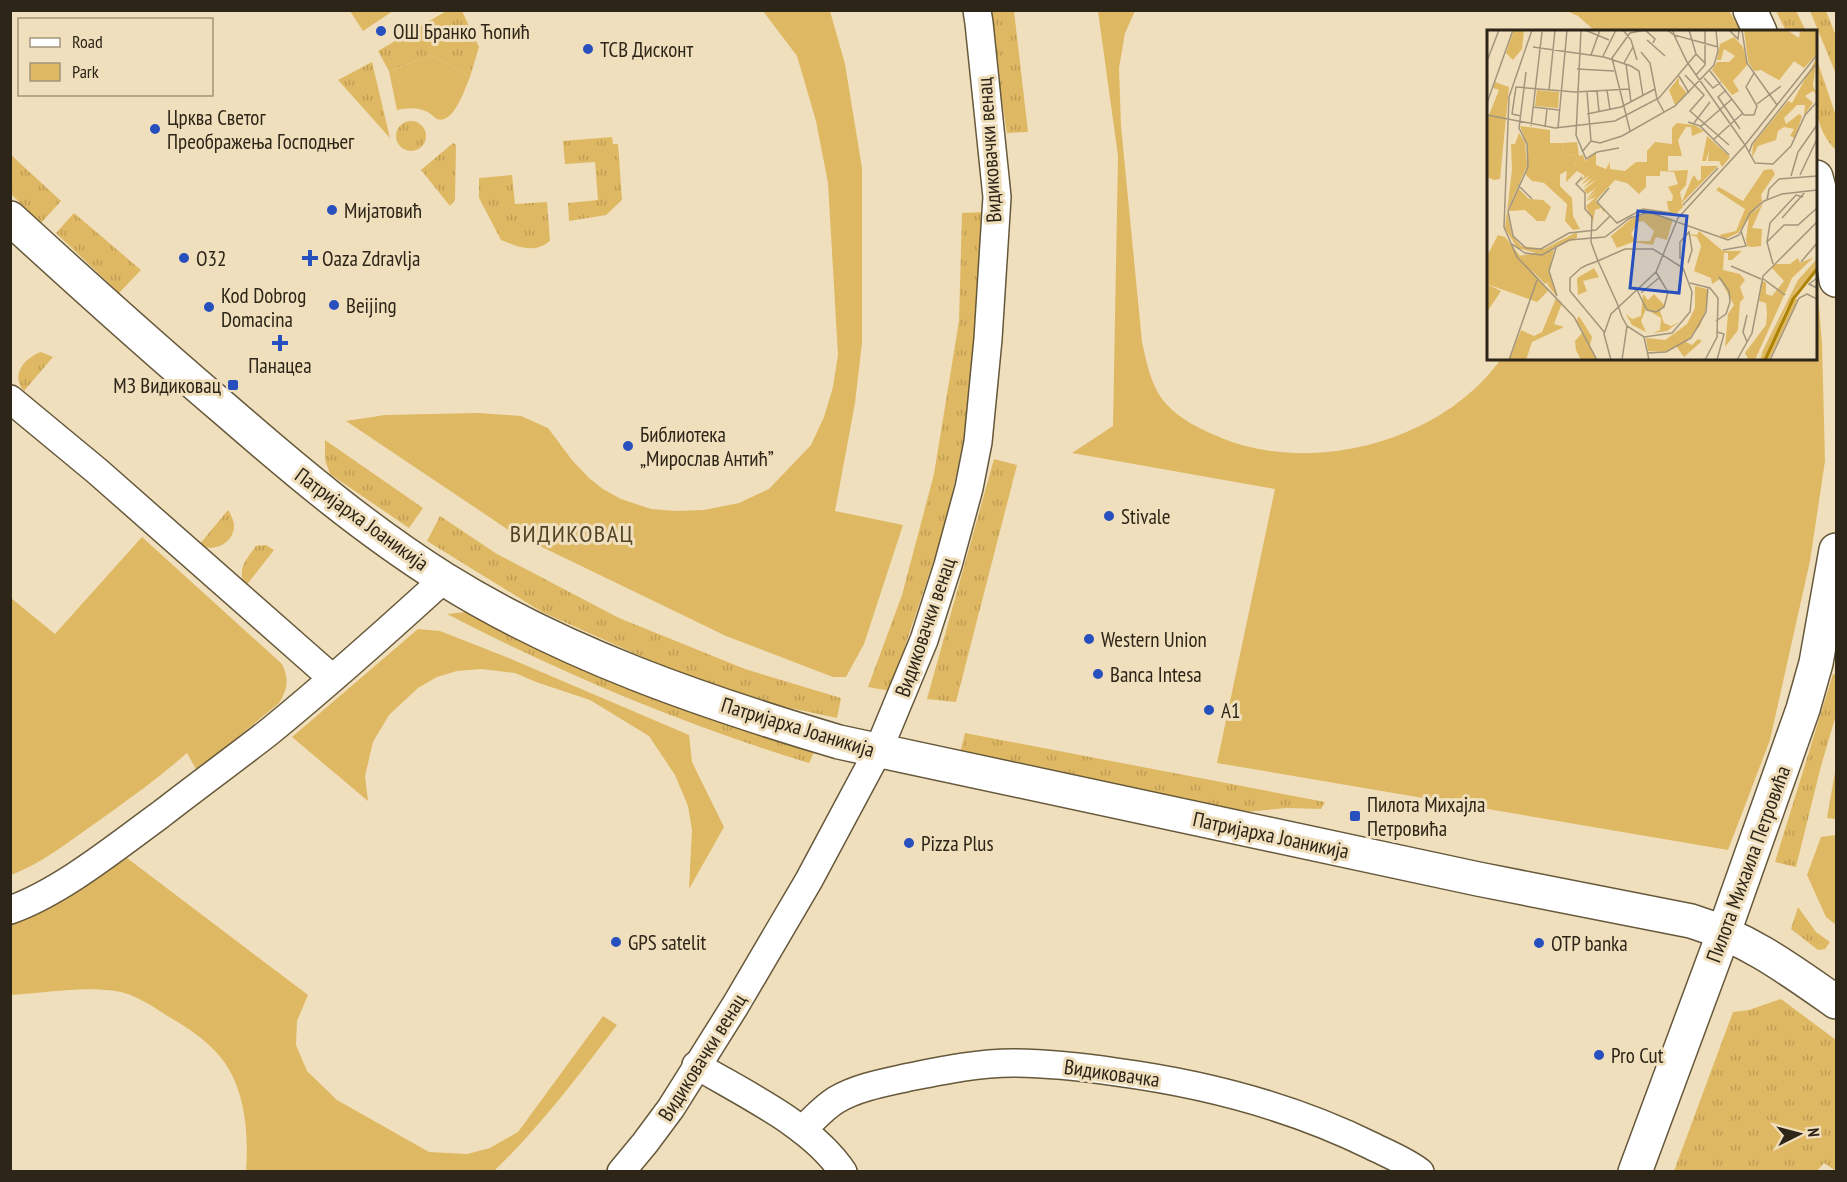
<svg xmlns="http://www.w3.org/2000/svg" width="1847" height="1182" font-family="'PT Sans Narrow',sans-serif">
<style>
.grass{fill:url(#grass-tufts)}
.park{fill:#dfb863}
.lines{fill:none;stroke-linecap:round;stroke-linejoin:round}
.street-casing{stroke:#66583a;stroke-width:30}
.secondary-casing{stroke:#66583a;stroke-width:36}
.street{stroke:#fff;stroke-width:27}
.secondary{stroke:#fff;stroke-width:33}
.poi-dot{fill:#284fbe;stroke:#f0dfbd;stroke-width:2}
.labels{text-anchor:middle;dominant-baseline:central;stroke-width:6;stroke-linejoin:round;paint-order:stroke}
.poi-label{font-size:21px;fill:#2c2518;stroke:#f0dfbd;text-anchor:start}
.street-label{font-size:21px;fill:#2c2518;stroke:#f0dfbd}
.quarter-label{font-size:24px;letter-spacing:1.5px;fill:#514326;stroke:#f0dfbd}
.inset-river{fill:none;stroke:#ac8200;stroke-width:3}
.inset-road{fill:none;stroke:#a2957b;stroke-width:1.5}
.view{fill:#284fbe;fill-opacity:0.15;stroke:#284fbe;stroke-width:3}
.inset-edge{fill:none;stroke:#2c2518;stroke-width:3}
</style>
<defs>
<pattern id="grass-tufts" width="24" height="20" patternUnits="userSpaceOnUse" patternTransform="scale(1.5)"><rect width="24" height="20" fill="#dfb863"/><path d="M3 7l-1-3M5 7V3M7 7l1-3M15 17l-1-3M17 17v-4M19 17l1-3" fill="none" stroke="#c09e55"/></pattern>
</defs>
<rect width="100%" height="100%" fill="#f0dfbd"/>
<g class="grass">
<path d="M448,10l14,1 17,36 -9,30 -39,-22 -42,16 -11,-20z"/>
<path d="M988,11h26l14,121 -21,1z"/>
<path d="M1776,11h20l10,20h-20z"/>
<path d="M1810,11h16l10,25v38z"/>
<path d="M1816,57l20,59v34c-25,-23 -21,-61 -20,-93z"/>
<path d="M372,62l18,76 -52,-58z"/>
<circle cx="411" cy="136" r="15"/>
<path d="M612,137l1,7h5l4,56 -16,15 -37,6 -1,-18 30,-3 -3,-38 -30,2 -2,-23z"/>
<path d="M453,143l3,2 -1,55 -5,6 -29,-36z"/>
<path d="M10,154l51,47 -20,22 -30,-29z"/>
<path d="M512,175l3,29 32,-2 3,39c-17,13 -31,6 -49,-1l-22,-42v-20z"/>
<path d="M986,212l-16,198 -25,117 -55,164 -22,-4 34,-92 32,-121 25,-153 3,-108z"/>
<path d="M74,213l67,57 -22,23 -63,-60z"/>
<path d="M41,352l12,5 -29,34c-14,-16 0,-33 17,-39z"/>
<path d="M325,440l98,68 -14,20 -79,-54 -5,-14z"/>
<path d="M994,459l23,6 -61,237 -29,-3z"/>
<path d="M228,510c3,5 5,9 6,14 1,19 -20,29 -35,21z"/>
<path d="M440,516l57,38 122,64 126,51 96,29 -4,20 -75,-16 -95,-34 -125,-56 -115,-71z"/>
<path d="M266,545l8,5 -29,37c-8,-18 0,-26 11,-41z"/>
<path d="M475,611l340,139 -6,13c-125,-38 -246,-89 -362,-149z"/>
<path d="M1833,674l3,1v40l-15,51 -25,101 -21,-5z"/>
<path d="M965,733l360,69 -4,7 -34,-1 -42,4 -285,-59z"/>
<path d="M1836,768v51l-9,-1 8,-46z"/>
<path d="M1798,907l18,25 14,10 -5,7 -7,1 -27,-21z"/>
<path d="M1781,999l55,41v131l-12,-8 -7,8h-143l59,-159 16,-2z"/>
</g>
<g class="park">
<path d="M350,11h43l-30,20z"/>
<path d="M763,11h67l15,53 17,104v175l-7,60 -20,108 68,14 -39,119 -18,33h-13l-107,-41 -213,-103 -167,-112 39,-6 93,-2 43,3 27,12 24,32 17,18 14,11 18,10 30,10 26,2 27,-1 35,-7 30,-14 42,-44 13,-28 9,-30 5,-32 -10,-172 -12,-62 -19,-65z"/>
<path d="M1098,11h37l-10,22 -6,35 2,58 21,216c5,22 9,45 25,63 13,14 33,24 50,31 93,41 225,6 284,-77l315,-1v-90l6,76 3,117 -15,100 -40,179 -42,110 -511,-87 58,-274 -203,-36 41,-27 5,-270z"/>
<path d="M1567,11h162l12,20h-146l-17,-15z"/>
<path d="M431,55l39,22c-5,11 -16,48 -33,42 -4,-2 -7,-7 -12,-8 -8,-4 -20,-3 -28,-1l-8,-39z"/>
<path d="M142,537l140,127c7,14 6,25 -3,39l-82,68 -10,-18c-32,28 -66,52 -100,76 -24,17 -49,36 -76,46v-277l44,36z"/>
<path d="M418,629l22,2 71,28 178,76 3,27 32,65 -35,62 3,-59 -4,-24 -13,-31 -26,-39 -59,-36 -54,-18 -21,-9 -33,-4 -25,2 -20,6 -19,11 -29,27 -16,27 -8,34 3,25 -76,-64z"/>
<path d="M1836,835v90l-10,-8 -19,-42 14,-38z"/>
<path d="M127,858l181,137 -11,26 -1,24 11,26 30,29 92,52 38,2 23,-6 28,-16 85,-116 14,9c-39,51 -77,102 -123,146h-248c3,-42 -1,-93 -35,-124 -13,-13 -30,-23 -45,-32 -15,-10 -32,-21 -50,-24 -35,-5 -70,2 -105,4v-74c43,-13 79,-38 116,-63z"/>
</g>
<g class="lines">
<g class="street-casing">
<g id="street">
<path d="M10,399l87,72 235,207"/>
<path d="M10,910c51,-18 106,-63 150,-95 36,-28 73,-55 109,-83 60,-49 118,-101 175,-153"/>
<path d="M696,1065c48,29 116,60 147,107"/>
<path d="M802,1130c11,-10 21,-22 34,-30 20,-12 46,-17 69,-22 35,-7 71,-15 108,-15 34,0 69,4 103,9 90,12 175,34 256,74 16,8 34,15 48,26"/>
<path d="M621,1172l24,-29 26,-35 64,-102 74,-126 69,-129 46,-111 24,-75 21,-77 9,-46 10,-103 9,-142 -18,-174 -2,-13"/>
</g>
</g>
<g class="secondary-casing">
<g id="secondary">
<path d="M1750,10l10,22"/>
<path d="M1816,177l13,50 7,53"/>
<path d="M10,218c72,66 143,130 217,193 69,60 139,119 217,168 120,75 260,123 395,163l639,137 213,42c56,17 98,48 145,81"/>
<path d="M1635,1172l89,-240 79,-223 13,-46 20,-113"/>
</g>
</g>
<use href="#street" class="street"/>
<use href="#secondary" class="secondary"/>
</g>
<g class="poi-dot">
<circle cx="381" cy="31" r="6"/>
<circle cx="588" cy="49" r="6"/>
<circle cx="155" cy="129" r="6"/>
<circle cx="332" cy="210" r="6"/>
<circle cx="184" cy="258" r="6"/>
<path d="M307 249h6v6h6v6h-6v6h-6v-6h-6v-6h6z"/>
<circle cx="334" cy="305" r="6"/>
<circle cx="209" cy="307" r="6"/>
<path d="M277 334h6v6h6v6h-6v6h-6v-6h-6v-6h6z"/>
<rect x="227" y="379" width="12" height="12" rx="3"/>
<circle cx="628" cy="446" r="6"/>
<circle cx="1109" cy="516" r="6"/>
<circle cx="1089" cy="639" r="6"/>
<circle cx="1098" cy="674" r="6"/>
<circle cx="1209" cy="710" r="6"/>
<rect x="1349" y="810" width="12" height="12" rx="3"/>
<circle cx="909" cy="843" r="6"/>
<circle cx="616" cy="942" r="6"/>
<circle cx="1539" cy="943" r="6"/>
<circle cx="1599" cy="1055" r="6"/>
</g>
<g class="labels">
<g class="poi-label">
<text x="393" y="31">ОШ Бранко Ћопић</text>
<text x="600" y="49">ТСВ Дисконт</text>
<text x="167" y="117">Црква Светог<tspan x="167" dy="24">Преображења Господњег</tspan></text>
<text x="344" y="210">Мијатовић</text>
<text x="196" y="258">О32</text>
<text x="322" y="258">Oaza Zdravlja</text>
<text x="221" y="295">Kod Dobrog<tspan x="221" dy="24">Domacina</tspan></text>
<text x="346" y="305">Beijing</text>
<text x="280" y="365" text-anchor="middle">Панацеа</text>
<text x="221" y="385" text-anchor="end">МЗ Видиковац</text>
<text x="640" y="434">Библиотека<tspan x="640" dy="24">„Мирослав Антић”</tspan></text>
<text x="1121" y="516">Stivale</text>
<text x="1101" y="639">Western Union</text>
<text x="1110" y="674">Banca Intesa</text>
<text x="1221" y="710">A1</text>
<text x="1367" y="804">Пилота Михајла<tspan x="1367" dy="24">Петровића</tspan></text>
<text x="921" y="843">Pizza Plus</text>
<text x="628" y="942">GPS satelit</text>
<text x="1551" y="943">OTP banka</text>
<text x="1611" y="1055">Pro Cut</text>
</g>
<g class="street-label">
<text transform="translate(989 150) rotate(-94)">Видиковачки венац</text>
<text transform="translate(362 519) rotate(36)">Патријарха Јоаникија</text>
<text transform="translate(925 627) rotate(-71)">Видиковачки венац</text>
<text transform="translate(798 727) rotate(17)">Патријарха Јоаникија</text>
<text transform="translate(1271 835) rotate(12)">Патријарха Јоаникија</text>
<text transform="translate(1748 864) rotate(-70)">Пилота Михаила Петровића</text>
<text transform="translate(702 1057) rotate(-58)">Видиковачки венац</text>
<text transform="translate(1112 1073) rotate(8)">Видиковачка</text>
</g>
<g class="quarter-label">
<text x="572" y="533">ВИДИКОВАЦ</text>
</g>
</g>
<g transform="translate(1487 30)">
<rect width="330" height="330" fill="#f0dfbd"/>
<path d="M73,143v13l12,12 1,18 7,13 -7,1 -8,-9 2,-17 -23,-21zM276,173l-11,25 10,1 -1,17 -9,1 -5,-1 -1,-7 3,-22zM212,201l24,20h19l-10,9h-4v-7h-4l-1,17 17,4 5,6 -5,7 4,11 -4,4 -2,28 -13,17 3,-33 6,-9 -14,-26 -8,5 -1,-6 -17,-7 7,-25 -4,-9 -11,-3 11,1zM327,227l-22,21 -37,82h-6l-4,-7 21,-28 1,-12 -1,-10 -7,-2 3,-21 4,3v11l6,2 12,-15 -12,-13 2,-4h16l8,-6 2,5zM330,229v9l-21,24 -11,19 -8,19 16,-31h5l-29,61h-4l11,-29 -12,29h-4l3,-9 -5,9 40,-80zM0,254l14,7 -14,21zM69,268l6,5 -8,21 10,3 -32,15 -6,18h-17l12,-30 13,6 8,-4zM92,286l13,21 -2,8 7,15h-16l-5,-10 -1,-9 8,-9 -7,-11z" fill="#dfb863"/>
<path d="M257,0h43l12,8 1,-8h17v23l-23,8 -15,19 -18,-10 -7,1 -6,-10zM247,7l9,10 5,17 -15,17 6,10 -7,4 -20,-25 5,-8h12l6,-6 -11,-7 -3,11h-4l3,-16zM192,47v7l8,9 -12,12 -6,-15zM33,96l30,4v13h13l1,11 13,2 -2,10 -30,17 -13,-2 -6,-6 2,-28zM32,103l6,9 2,24 -20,45 5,24 9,11 23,3 33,-17v6l-37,16 -23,-6 -12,-20 7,-58 -1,-26h4zM285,139l3,5 -14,21 1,6 -24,32 -13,6 -6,-4 17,-4 9,-22 -29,-19 3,-3 24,14 21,-31zM11,205l7,2 43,54 -11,11 -50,-18v-28zM67,220l-5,21 8,26 -10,-13 2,-2 -4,2 -27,-28z" fill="#dfb863"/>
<path d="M27,0h10l-2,19 -9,11 -7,-7z" fill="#dfb863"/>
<path d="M330,27l-4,29 4,8 -4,-3 -8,5 8,7 -9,12 1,-10h-8l-13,13 2,6 13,-10 3,2 -7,22 -5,-2 4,-7 -10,-2 -6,4 -2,9 -18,6 -6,12 1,-14 35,-43 4,2zM8,52l14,5 -9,92 -6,1 -7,-3v-57l12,-30 -6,-2zM50,60l22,2 -1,16 -23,-2zM190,93l17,2 10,6 -12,5 -1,-9h-5l-8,13 4,16h-14v15l20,-1 -2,15 -6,7 3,15 -9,9 -6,-7 -1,-8h5l1,-5 -5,-9 10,-3 -4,-12 -14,-1v5h-14v11l-7,7 -12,-11 -12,-3 -18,19 -1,3 8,8v3l-3,-5 -6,2 -2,12 -7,-16 10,-9 -10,4 10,-9 -10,7 10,-11 -9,6 -3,-4 13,-11 -14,9 9,-10 -11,7 9,-10 -12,8 7,-7 -8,-5 -11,11 1,-16h8l2,-10 -13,-2 -1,-11 14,-1 2,14 4,-1 2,6 11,-8v12l10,4 4,-7v7l15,2 11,-9h11v-11l8,-9 17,2v-16zM220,106l23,21 -8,10 -3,-6h-11l1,-11 -3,11h-4zM214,136h17l-37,38 11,-26 2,-3 4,6 3,-2zM31,158l11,11 14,1 8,7 -6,14h-8l-12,-11 -16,1zM161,183l25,6 -6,21 -11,-3 -3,8 -20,-3 -16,6 -6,-12 20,-17zM156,191l11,10 -4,10h-14l-5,-7 7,-12zM107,238l5,9 -16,4 4,10 -9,4 -1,-17zM208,256l12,3v18l-7,19 -14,16 6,3 6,-6 4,2 -18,16 -8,-11 -11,6 -17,-1 -2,-13 19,2 22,-16 8,-16zM156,264l5,6 6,-6 11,12 -5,5 4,12 7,3 8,-4 -12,9 -14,2 7,-3 1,-12 -15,-9 -5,12 5,11 -14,-7 -6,-11 6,5 9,-3z" fill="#dfb863" fill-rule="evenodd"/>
<path d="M301,4l29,20 -13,14 -10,-7 -15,19 -16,-9z" fill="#dfb863"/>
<path class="inset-river" d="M278,330l28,-61 24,-30"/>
<path class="inset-road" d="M45,0l-23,67 -5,130 13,30 57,60 23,43M94,0l-5,105 10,24 11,-7 22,-4M98,0l24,10M136,0l8,10 6,20M180,0l7,5 13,27 58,83M186,0l1,5 44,12M202,0l7,24 9,9M242,0l9,9 1,-9M255,0l5,33 30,42M160,10l18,16M46,17l71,10 27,9 8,5 4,25M154,22l9,11 7,36 7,13M104,25l9,-25M116,26l13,-26M0,31l12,-31M137,33l9,-16M139,34l5,38M90,39l37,2M223,41l34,44h10M39,42l-7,56 8,16 1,23 -20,44 5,25 13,12 15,1 28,-16 27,-3 14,-14M267,43l-8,14 11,19 -3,9M198,45l19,20 -14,16 39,34M209,45l9,-10v-35M192,46l10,17M217,48l9,10 8,-6M62,60l6,-60M120,60l3,20M239,60l-8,7 22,32M110,61l2,21M0,73l26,-73M270,74l24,-18M46,77l26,3M100,84l34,-7 34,-18M0,85l68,13 60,-7 44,-23 37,-44M34,86l-9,-2 4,-27 59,5 54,-3M201,92l12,4 29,29M207,93l16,-21M44,96l11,-94M58,97l2,-18M213,97l32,-28M71,98l9,-98M143,101l-18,-73 18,-25 15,-3 10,9 -2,4M226,110l30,-27M104,111l9,2 22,-7 53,-30 39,-41 4,-14 -2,-21M258,115l10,18 18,1 18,-18 14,-31 12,-13M95,122l9,-11 -4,-49M262,123l3,-9 63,-79M313,145l17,-36M304,146l7,-24 19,-27M95,147l-6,7 9,9v16l7,8 -1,25 4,11 3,8 19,42 5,14 5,9 17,11 28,-4 18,-21 2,-20 -9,-24 -30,-19h-28l-25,11 -2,1 -11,4 -6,3 -11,10v13l35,42M31,155l14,14M122,158l-12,14 20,21 26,-14 29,4M280,170l2,-11 10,-10 38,-3M196,175l35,-37M295,188l24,-27M280,212l17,-17h14l19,-17M25,214l13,9 17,2 27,-15 36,-3 25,-19 19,-6 79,28 11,-5 11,-22 14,-12 18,-7 35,-4M69,218l-7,23 8,25M236,220l23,-4 -5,-15M193,229v-17l9,-10 3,18 -4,13M314,232l16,-19M286,234l-6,-22 3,-19 26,-28 7,2M244,236l30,13M275,248l23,17M330,248l-8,6 8,4M203,253l20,5 8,10 -1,39 -12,23M150,260l10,20 9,2 8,-5 4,-15 -12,-20M154,263l19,-16M229,291l10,-7 4,-12 -1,-11 -10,-14M157,307l5,23M260,312l-4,-10 4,-17M160,323l19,-1 25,-14 15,-26 2,-25M22,330l28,-80M124,330l-7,-26 7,-20 45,-42 22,-54 67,-73 72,-90M135,330l5,-34M230,330l7,-26 -7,-2M250,330l15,-27 11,-57 54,-54M283,330l29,-62 8,-4 10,5"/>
<path class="view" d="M151,181l49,5 -8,77 -49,-5z"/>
<rect width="330" height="330" class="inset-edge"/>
</g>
<rect width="1847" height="1182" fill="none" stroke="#2c2518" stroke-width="24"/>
<rect x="18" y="18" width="195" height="78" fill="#f0dfbd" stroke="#a2957b" stroke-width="1.5"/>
<rect x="30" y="38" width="30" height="9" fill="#ffffff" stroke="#a2957b" stroke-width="1.5"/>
<text x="72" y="48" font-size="18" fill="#2c2518">Road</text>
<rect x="30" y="63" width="30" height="18" fill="#dfb863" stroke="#a2957b" stroke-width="1.5"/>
<text x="72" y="78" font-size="18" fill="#2c2518">Park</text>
<g transform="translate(1799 1134) rotate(84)" stroke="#f0dfbd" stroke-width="4.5" paint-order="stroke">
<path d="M0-4.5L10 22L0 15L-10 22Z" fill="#2c2518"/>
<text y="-9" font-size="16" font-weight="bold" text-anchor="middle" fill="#2c2518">N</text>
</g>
</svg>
